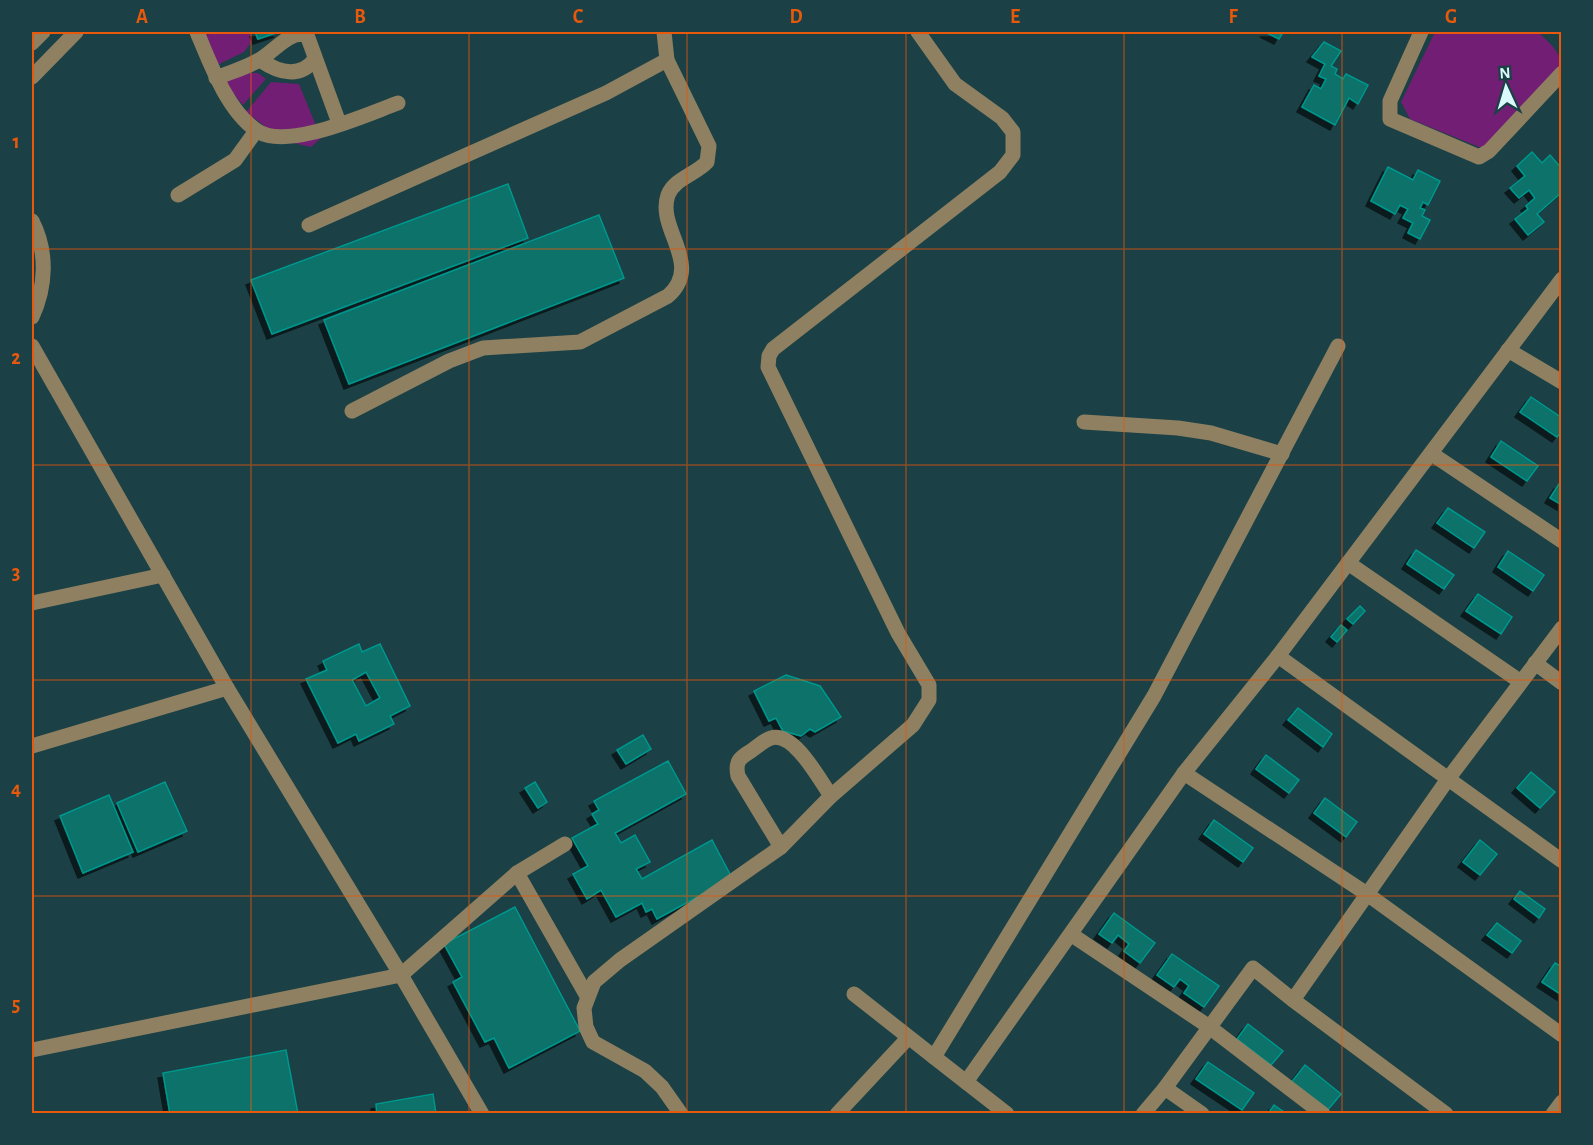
<svg xmlns="http://www.w3.org/2000/svg" width="1593" height="1145" font-family="'Alegreya Sans',sans-serif">
<style>
.green{fill:#721e74}
.building{fill:#07726a;stroke:#00978d;stroke-width:1.5;fill-rule:evenodd;filter:url(#shadow)}
.lines{fill:none;stroke-linecap:round;stroke-linejoin:round}
.minor{stroke:#8e8061;stroke-width:15}
.grid{fill:none;stroke:#e8590c;stroke-width:1.5;stroke-opacity:0.55}
.neatline{fill:none;stroke:#e8590c;stroke-width:2}
.grid-label{font-size:20px;text-anchor:middle;font-weight:bold;fill:#e8590c}
</style>
<defs>
<filter id="shadow"><feDropShadow dx="-5" dy="5" stdDeviation="0" flood-color="#0009"/></filter>
</defs>
<rect width="100%" height="100%" fill="#1b4045"/>
<g class="green">
<path d="M197,32h52l3,9 -8,11 -31,15z"/>
<path d="M1435,32h103c10,10 24,20 23,35l-72,84 -79,-32 -9,-17z"/>
<path d="M240,73h18l8,6 -23,26 -20,-23z"/>
<path d="M271,82l28,2 22,54 -10,9 -27,-6 -38,-29z"/>
</g>
<g class="building">
<path d="M255,32h24l-21,7z"/>
<path d="M1265,32h18l-4,7z"/>
<path d="M1324,42l17,9 -10,15 6,3 -2,5 8,5 3,-5 22,11 -10,19 -9,-6 -14,27 -33,-18 12,-22 7,4 5,-10 -7,-3 6,-12 -13,-7z"/>
<path d="M1532,152l10,11 8,-8 12,14v23l-25,22 7,8 -16,13 -13,-16 13,-10 -2,-3 9,-8 -6,-8 -10,8 -9,-10 15,-12 -8,-10z"/>
<path d="M1388,167l25,13 5,-10 22,11 -12,24 -5,-3 -3,6 5,2 -3,6 8,4 -10,19 -12,-6 5,-10 -10,-5 5,-9 -8,-4 -5,9 -24,-13z"/>
<path d="M508,184l20,54 -256,96 -21,-54z"/>
<path d="M599,215l25,63 -275,106 -25,-64z"/>
<path d="M1531,397l31,21v13l-5,6 -37,-25z"/>
<path d="M1501,441l37,25 -11,15 -36,-24z"/>
<path d="M1559,484l3,1v20l-12,-7z"/>
<path d="M1448,508l37,24 -11,16 -37,-25z"/>
<path d="M1416,550l38,25 -10,14 -37,-25z"/>
<path d="M1508,551l36,24 -11,16 -35,-24z"/>
<path d="M1478,594l34,23 -11,17 -35,-23z"/>
<path d="M1360,606l5,5 -12,13 -6,-5z"/>
<path d="M1341,625l6,5 -10,12 -6,-5z"/>
<path d="M359,644l3,8 18,-8 30,62 -20,10 4,8 -35,17 -3,-7 -18,9 -32,-64 21,-9 -4,-9zM366,672l14,26 -14,8 -14,-26z"/>
<path d="M786,675l34,11 21,31 -26,15 -5,-3 -9,7 -18,-5 -7,-13 -7,3 -15,-30z"/>
<path d="M1298,708l34,26 -9,13 -35,-27z"/>
<path d="M643,735l8,14 -25,15 -9,-14z"/>
<path d="M1266,755l33,25 -10,13 -33,-24z"/>
<path d="M668,761l18,33 -71,39 6,10 14,-8 15,27 -14,7 6,10 70,-39 20,38 -75,41 -5,-10 -6,3 -4,-9 -26,14 -15,-27 -14,9 -14,-25 15,-8 -16,-28 26,-14 -6,-10 7,-4 -5,-9z"/>
<path d="M1531,772l24,20 -15,16 -23,-20z"/>
<path d="M165,782l22,49 -49,21 -21,-49z"/>
<path d="M535,782l12,20 -9,6 -13,-20z"/>
<path d="M109,795l24,57 -50,21 -23,-57z"/>
<path d="M1325,798l32,24 -11,15 -32,-24z"/>
<path d="M1214,820l39,28 -10,14 -39,-28z"/>
<path d="M1480,840l17,14 -17,21 -17,-13z"/>
<path d="M1520,891l25,18 -6,9 -25,-19z"/>
<path d="M515,907l65,124 -71,37 -15,-30 -9,4 -32,-60 9,-5 -18,-33z"/>
<path d="M1114,913l41,30 -15,20 -16,-12 5,-7 -11,-9 -6,8 -13,-9z"/>
<path d="M1497,923l24,18 -9,12 -25,-18z"/>
<path d="M1172,954l47,32 -15,21 -20,-14 5,-7 -9,-7 -6,8 -17,-12z"/>
<path d="M1555,963l7,4v28l-20,-13z"/>
<path d="M1248,1024l35,27 -12,14 -34,-26z"/>
<path d="M286,1050l12,64h-128l-7,-41z"/>
<path d="M1208,1062l46,31 -12,17 -46,-31z"/>
<path d="M1305,1065l36,29 -15,18 -36,-28z"/>
<path d="M433,1094l3,20h-59l-1,-10z"/>
<path d="M1274,1105l13,9h-19z"/>
</g>
<g class="lines">
<g class="minor">
<path d="M197,32c13,31 30,78 59,98 29,22 111,-16 142,-27"/>
<path d="M1421,32l-31,69v18l89,38 10,-6 73,-78"/>
<path d="M32,43l11,-11"/>
<path d="M260,60c19,13 40,19 55,-1"/>
<path d="M32,77l44,-45"/>
<path d="M216,78c14,-6 30,-10 43,-18 15,-8 30,-30 48,-25l32,88"/>
<path d="M178,195l57,-35 21,-29"/>
<path d="M32,221c16,31 14,66 0,96"/>
<path d="M309,225l297,-132 61,-33"/>
<path d="M32,346l195,342"/>
<path d="M1508,350l54,32"/>
<path d="M352,411l97,-50 34,-13 97,-6 88,-46c36,-32 -12,-67 0,-101 6,-16 28,-21 39,-33l2,-16 -42,-86 -3,-28"/>
<path d="M1084,422l94,6 33,5 71,21"/>
<path d="M1432,454l130,87"/>
<path d="M1348,563l173,119"/>
<path d="M32,603l131,-28"/>
<path d="M1278,656l284,205"/>
<path d="M1535,663l27,20"/>
<path d="M32,746l195,-58 174,287 116,-102 48,-29"/>
<path d="M1184,773l183,121 195,141"/>
<path d="M781,847l-43,-71c-3,-14 1,-18 13,-25 6,-4 13,-11 20,-13 23,-7 48,41 60,58"/>
<path d="M517,873l70,123"/>
<path d="M1072,935l136,91 115,88"/>
<path d="M854,994l80,63"/>
<path d="M1293,1000l153,114"/>
<path d="M32,1050l369,-75 81,139"/>
<path d="M966,1082l-32,-25 220,-361 184,-350"/>
<path d="M1165,1088l88,-120 40,32 155,-221 114,-151"/>
<path d="M681,1114l-19,-27 -17,-16 -52,-29 -7,-15 -2,-19 10,-26 26,-22 161,-113 50,-51 82,-71 16,-25v-15l-31,-52 -130,-266 1,-11 4,-7 227,-177 13,-17v-23l-11,-14 -47,-34 -37,-52"/>
<path d="M837,1114l71,-76"/>
<path d="M1007,1114l-41,-32 218,-309 94,-117 284,-377"/>
<path d="M1143,1114l22,-26 37,26"/>
<path d="M1553,1114l9,-12"/>
</g>
</g>
<path class="grid" d="M251,32v1082M469,32v1082M687,32v1082M906,32v1082M1124,32v1082M1342,32v1082M32,249h1530M32,465h1530M32,680h1530M32,896h1530"/>
<rect width="1593" height="1145" fill="none" stroke="#1b4045" stroke-width="66"/>
<g transform="translate(1506 87) rotate(356)" stroke="#1b4045" stroke-width="4.5" paint-order="stroke">
<path d="M0-4.5L10 22L0 15L-10 22Z" fill="#daf9fd"/>
<text y="-9" font-size="16" font-weight="bold" text-anchor="middle" fill="#daf9fd">N</text>
</g>
<rect x="33" y="33" width="1527" height="1079" class="neatline"/>
<g class="grid-label">
<text x="142" y="23">A</text>
<text x="360" y="23">B</text>
<text x="578" y="23">C</text>
<text x="796" y="23">D</text>
<text x="1015" y="23">E</text>
<text x="1233" y="23">F</text>
<text x="1451" y="23">G</text>
<text x="16" y="148">1</text>
<text x="16" y="364">2</text>
<text x="16" y="579">3</text>
<text x="16" y="795">4</text>
<text x="16" y="1011">5</text>
</g>
</svg>
